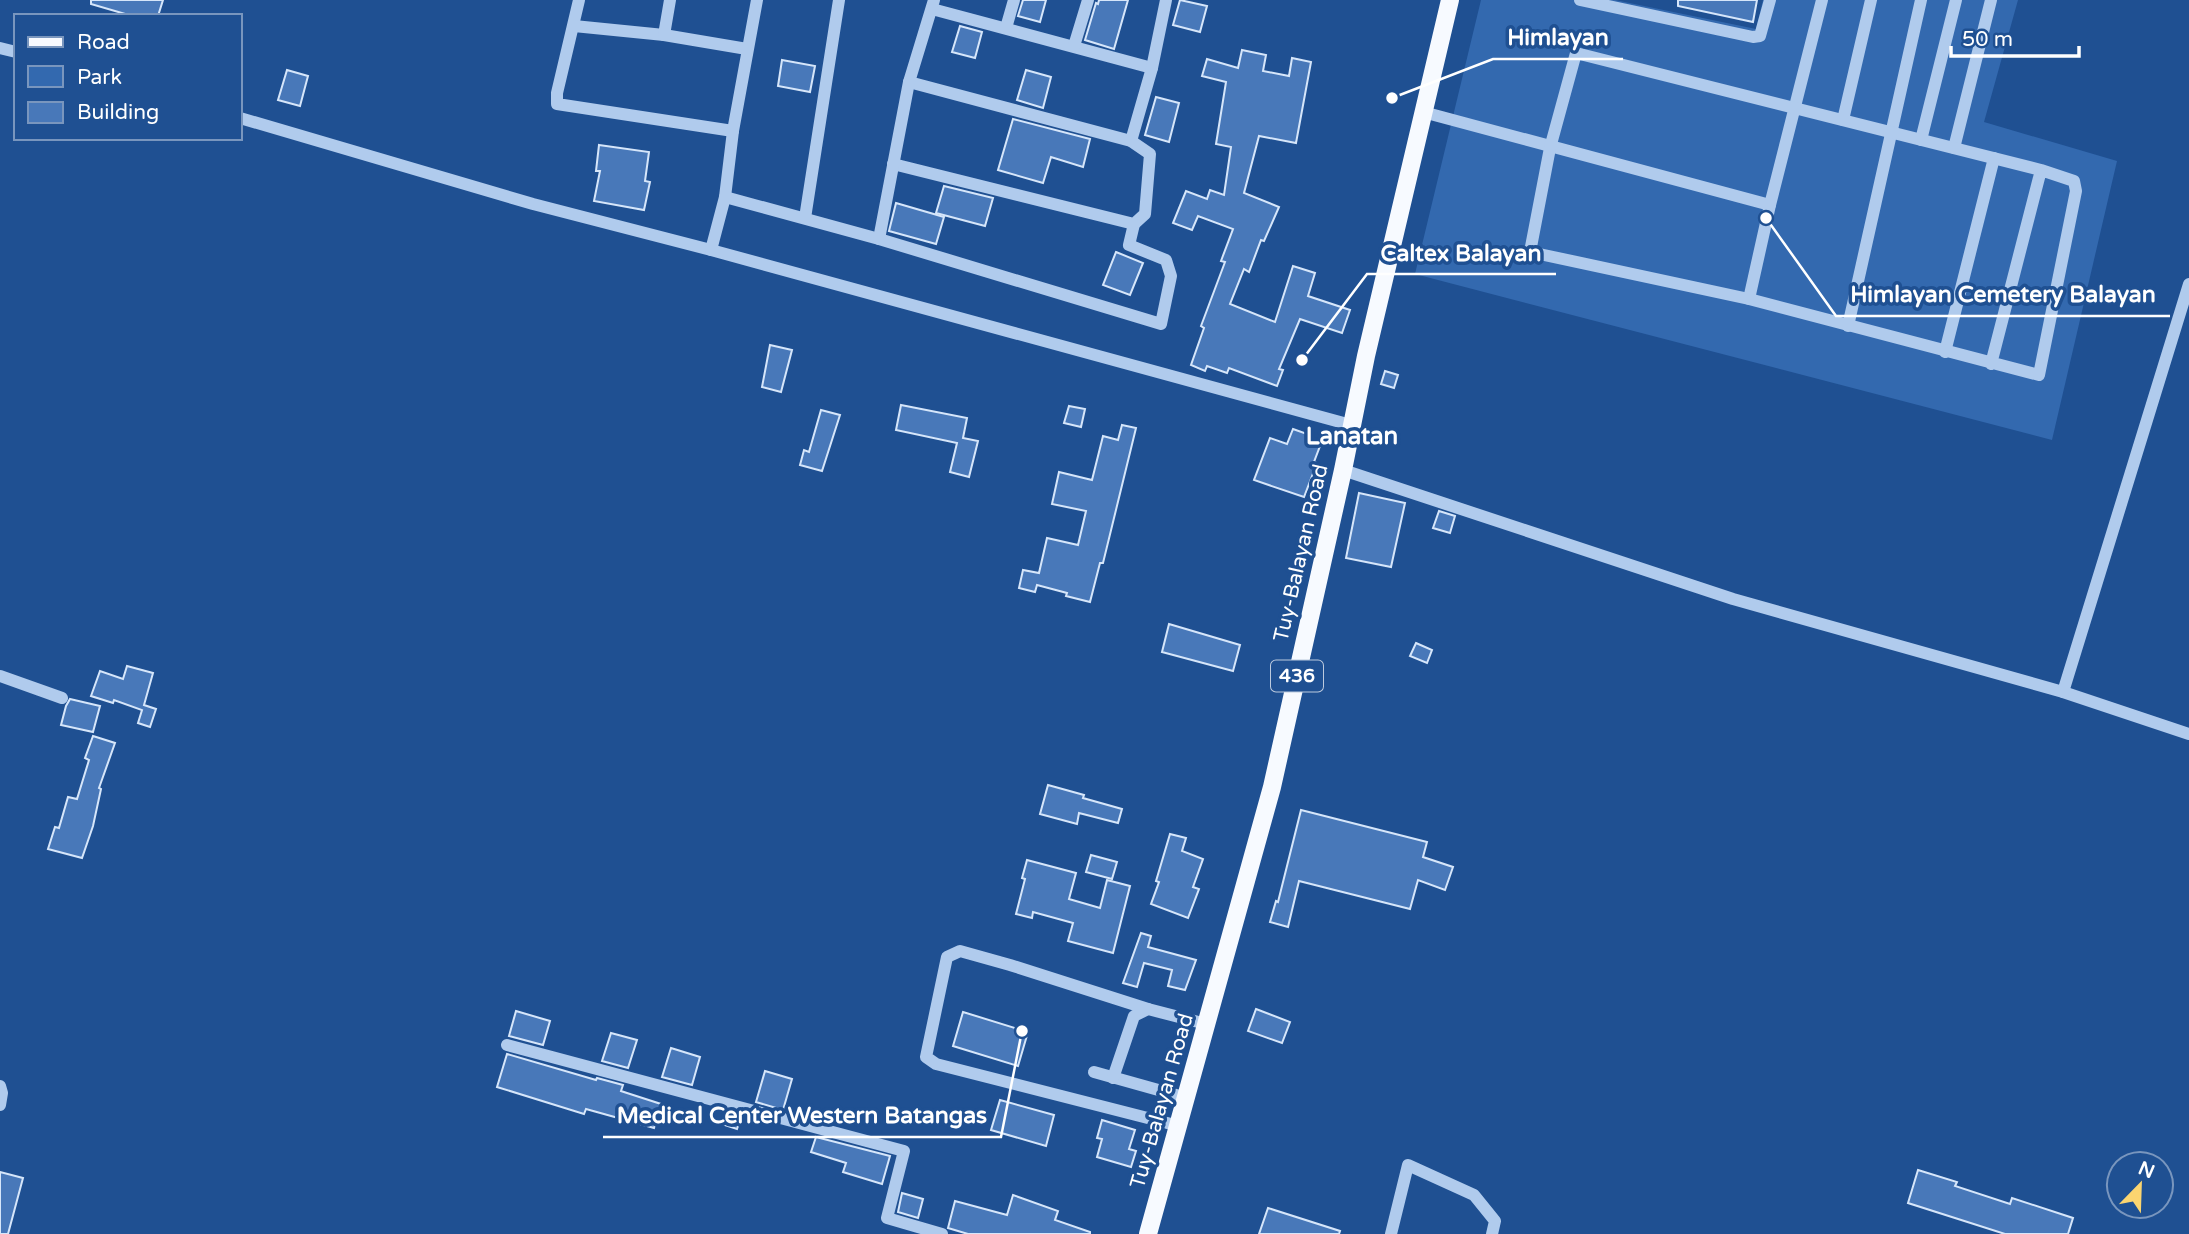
<svg xmlns="http://www.w3.org/2000/svg" width="2189" height="1234" font-family="'Varela Round',sans-serif">
<style>
.green{fill:#3369af}
.building{fill:#4878b9;stroke:#d6e6fa;stroke-width:2}
.lines{fill:none;stroke-linecap:round;stroke-linejoin:round}
.minor{stroke:#b0cbed;stroke-width:12}
.major{stroke:#f7faff;stroke-width:18}
.labels{text-anchor:middle;dominant-baseline:central;stroke-width:7;stroke-linejoin:round;paint-order:stroke}
.shield{fill:#1f5092;stroke:#bccade;stroke-width:2}
.shield-label{font-size:19px;font-weight:bold;fill:#fff}
.street-label{font-size:21px;fill:#fff;stroke:#1f5092}
.quarter-label{font-size:24px;font-weight:bold;fill:#fff;stroke:#1f5092}
.leader{fill:none;stroke:#fff;stroke-width:2.5}
.callout-dot{fill:#fff;stroke:#1f5092;stroke-width:2.5}
.callout-label{font-size:23px;text-anchor:middle;font-weight:bold;fill:#fff;stroke:#1f5092;stroke-width:7;stroke-linejoin:round;paint-order:stroke}
</style>
<rect width="100%" height="100%" fill="#1f5092"/>
<path class="green" d="M1481,0h134l141,29 7,-29h255l-34,122 133,39 -65,279 -637,-166z"/>
<g class="building">
<path d="M91,0h72l-5,16h-26l-41,-12z"/>
<path d="M1023,0h23l-6,22 -22,-6z"/>
<path d="M1099,0h29l-14,49 -29,-9 11,-37 2,1z"/>
<path d="M1180,0l27,6 -7,26 -27,-7z"/>
<path d="M1678,0h79l-4,22 -75,-16z"/>
<path d="M960,26l22,6 -7,26 -23,-6z"/>
<path d="M1242,50l24,5 -3,16 26,5 3,-18 19,4 -15,81 -37,-7 -15,57 35,14 -15,34 -3,-1 -12,32 -5,-3 -14,35 45,18 18,-56 22,7 -7,23 42,14 -8,23 -42,-14 -21,50 4,1 -6,16 -48,-18 -2,5 -20,-7 -2,5 -14,-6 13,-37 -3,-2 24,-64 -4,-1 12,-32 -35,-13 -6,14 -19,-7 13,-32 21,8 3,-9 14,5 7,-48 -15,-3 10,-62 -24,-6 5,-17 31,9z"/>
<path d="M782,60l33,6 -5,26 -32,-6z"/>
<path d="M287,70l21,6 -8,30 -22,-6z"/>
<path d="M1026,70l25,7 -8,31 -26,-8z"/>
<path d="M1156,97l23,6 -10,39 -24,-7z"/>
<path d="M1013,119l77,20 -7,28 -32,-10 -8,26 -45,-13z"/>
<path d="M599,145l50,7 -4,29 5,1 -6,28 -50,-9 6,-30h-4z"/>
<path d="M944,186l49,12 -8,28 -49,-13z"/>
<path d="M896,203l48,14 -8,27 -47,-13z"/>
<path d="M1116,252l27,11 -13,32 -27,-10z"/>
<path d="M770,345l22,5 -11,42 -19,-5z"/>
<path d="M1385,371l13,4 -4,13 -13,-4z"/>
<path d="M901,405l66,13 -4,20 15,3 -9,36 -19,-5 7,-29 -61,-13z"/>
<path d="M1069,406l16,3 -4,18 -17,-4z"/>
<path d="M821,410l19,5 -18,56 -22,-6 4,-15 5,2z"/>
<path d="M1122,425l14,3 -33,135h-3l-10,39 -24,-6 1,-3 -30,-8 -2,7 -16,-4 4,-18 16,3 8,-35 31,7 8,-34 -34,-7 7,-32 33,8 11,-44 15,4z"/>
<path d="M1293,429l17,6 -2,6 12,5 -6,16 3,1 -13,34 -50,-17 16,-42 17,6z"/>
<path d="M1359,493l46,10 -14,64 -45,-9z"/>
<path d="M1439,511l16,5 -5,17 -17,-5z"/>
<path d="M1169,624l71,21 -7,26 -71,-19z"/>
<path d="M1416,643l16,7 -5,13 -17,-7z"/>
<path d="M127,666l26,7 -9,32 12,4 -6,18 -12,-4 4,-13 -28,-10 -1,3 -22,-7 9,-25 23,8z"/>
<path d="M70,699l30,7 -7,26 -32,-7 5,-19z"/>
<path d="M93,736l22,7 -16,45 2,1 -8,37 -11,32 -34,-9 7,-22 4,1 9,-31 9,2 12,-39 -4,-2z"/>
<path d="M1048,785l36,10 -1,3 39,11 -4,14 -39,-10 -2,11 -37,-10z"/>
<path d="M1301,810l126,32 -4,15 30,10 -8,23 -27,-10 -8,29 -111,-28 -11,46 -18,-5 6,-21 2,1z"/>
<path d="M1170,834l16,4 -4,13 21,8 -10,28 6,2 -11,29 -37,-14 8,-22 -3,-1z"/>
<path d="M1091,855l26,7 -5,17 -26,-7z"/>
<path d="M1027,860l49,13 -7,26 31,9 7,-28 23,6 -17,67 -45,-12 5,-18 -40,-11 -1,6 -16,-4 9,-35 -3,-1z"/>
<path d="M1141,933l10,3 -3,11 48,13 -11,30 -17,-4 4,-16 -28,-7 -7,24 -14,-4z"/>
<path d="M1256,1009l34,13 -8,21 -34,-12z"/>
<path d="M516,1011l34,10 -7,24 -34,-9z"/>
<path d="M963,1012l65,20 -10,34 -65,-20z"/>
<path d="M611,1033l26,7 -9,28 -26,-7z"/>
<path d="M671,1048l29,9 -8,28 -30,-8z"/>
<path d="M507,1054l89,26 1,-2 26,7 -2,6 6,2 34,11 -7,24 -68,-19 -2,5 -87,-27z"/>
<path d="M765,1071l27,8 -9,31 -27,-8z"/>
<path d="M1000,1100l54,15 -8,31 -55,-16z"/>
<path d="M726,1112l15,5 -4,12 -15,-5z"/>
<path d="M1102,1120l33,10 -6,19 7,2 -5,16 -34,-10 5,-18 -5,-1z"/>
<path d="M816,1137l74,19 -8,28 -39,-12 3,-9 -35,-11z"/>
<path d="M1918,1170l39,12 -2,4 55,18 2,-6 61,20 -5,16h-63l-97,-31z"/>
<path d="M0,1172l23,6 -15,56h-8z"/>
<path d="M902,1193l21,6 -5,19 -20,-6z"/>
<path d="M1013,1195l45,16 -3,9 35,12v2h-122l-20,-6 7,-27 52,14z"/>
<path d="M1268,1208l72,23 -1,3h-80z"/>
</g>
<g class="lines">
<g class="minor">
<path d="M579,0l-22,93v11l176,27"/>
<path d="M1580,0l173,37 7,-1 10,-36"/>
<path d="M932,9l220,59"/>
<path d="M574,26l90,9 83,14"/>
<path d="M1006,28l8,-28"/>
<path d="M664,35l6,-35"/>
<path d="M1074,46l14,-46"/>
<path d="M0,48l16,4"/>
<path d="M1423,112l347,93"/>
<path d="M240,118l293,86 178,46 640,175"/>
<path d="M1843,120l28,-120"/>
<path d="M1921,140l35,-140"/>
<path d="M1131,141l21,-73 14,-68"/>
<path d="M1954,148l37,-148"/>
<path d="M893,164l241,60 11,-10 5,-60 -19,-13 -222,-59"/>
<path d="M725,197l154,42 282,85 10,-48 -5,-16 -37,-15 5,-21"/>
<path d="M805,218l34,-218"/>
<path d="M879,239l30,-157 25,-82"/>
<path d="M711,250l14,-53 8,-66 24,-131"/>
<path d="M1749,299l21,-94 52,-205"/>
<path d="M1848,326l73,-326"/>
<path d="M1945,352l49,-194"/>
<path d="M1991,364l50,-194 -465,-117 -26,95 -20,104 219,47 290,76 37,-184 -2,-10 -33,-11"/>
<path d="M1343,470l390,129 330,93 126,42"/>
<path d="M0,676l62,22"/>
<path d="M2063,692l126,-408"/>
<path d="M1148,1009l-138,-44 -50,-14 -13,6 -21,100 10,7 243,62"/>
<path d="M507,1045l397,106 -17,67 55,16"/>
<path d="M1094,1072l93,26"/>
<path d="M1113,1078l21,-62 14,-7 58,15"/>
<path d="M0,1086l2,7 -2,12"/>
<path d="M1391,1234l17,-69 66,30 21,26 -3,13"/>
</g>
<path class="major" d="M1148,1234l124,-447 71,-317 23,-114 84,-356"/>
</g>
<g class="labels">
<rect class="shield" x="1271" y="660.5" width="52" height="31" rx="5"/>
<g class="shield-label">
<text x="1297" y="676">436</text>
</g>
<g class="street-label">
<text transform="translate(1301 553) rotate(-77)">Tuy-Balayan Road</text>
<text transform="translate(1162 1101) rotate(-74)">Tuy-Balayan Road</text>
</g>
<g class="quarter-label">
<text x="1352" y="436">Lanatan</text>
</g>
</g>
<path class="leader" d="M1392 98L1493 59H1623M1302 360L1367 274H1556M1766 218L1836 316H2170M1022 1031L1001 1137H603"/>
<g class="callout-dot">
<circle cx="1392" cy="98" r="7"/>
<circle cx="1302" cy="360" r="7"/>
<circle cx="1766" cy="218" r="7"/>
<circle cx="1022" cy="1031" r="7"/>
</g>
<g class="callout-label">
<text x="1558" y="45">Himlayan</text>
<text x="1461" y="261">Caltex Balayan</text>
<text x="2003" y="302">Himlayan Cemetery Balayan</text>
<text x="802" y="1123">Medical Center Western Batangas</text>
</g>
<rect x="14" y="14" width="228" height="126" fill="#1f5092" stroke="#7996be" stroke-width="2"/>
<rect x="28" y="37" width="35" height="10" fill="#f7faff" stroke="#7996be" stroke-width="2"/>
<text x="77" y="49" font-size="21" fill="#ffffff">Road</text>
<rect x="28" y="66" width="35" height="21" fill="#3369af" stroke="#7996be" stroke-width="2"/>
<text x="77" y="84" font-size="21" fill="#ffffff">Park</text>
<rect x="28" y="102" width="35" height="21" fill="#4878b9" stroke="#7996be" stroke-width="2"/>
<text x="77" y="119" font-size="21" fill="#ffffff">Building</text>
<g transform="translate(2140 1185) rotate(23)"><circle r="33" fill="#1f5092" stroke="#7996be" stroke-width="2"/>
<path d="M0-5L12 26L0 18L-12 26Z" fill="#fbd570"/>
<text y="-10" font-size="19" font-weight="bold" text-anchor="middle" fill="#ffffff">N</text>
</g>
<path d="M1951 46v10h128v-10" fill="none" stroke="#ffffff" stroke-width="3.5"/>
<text x="1962" y="46" font-size="21" fill="#ffffff" stroke="#1f5092" stroke-width="5" paint-order="stroke">50 m</text>
</svg>
